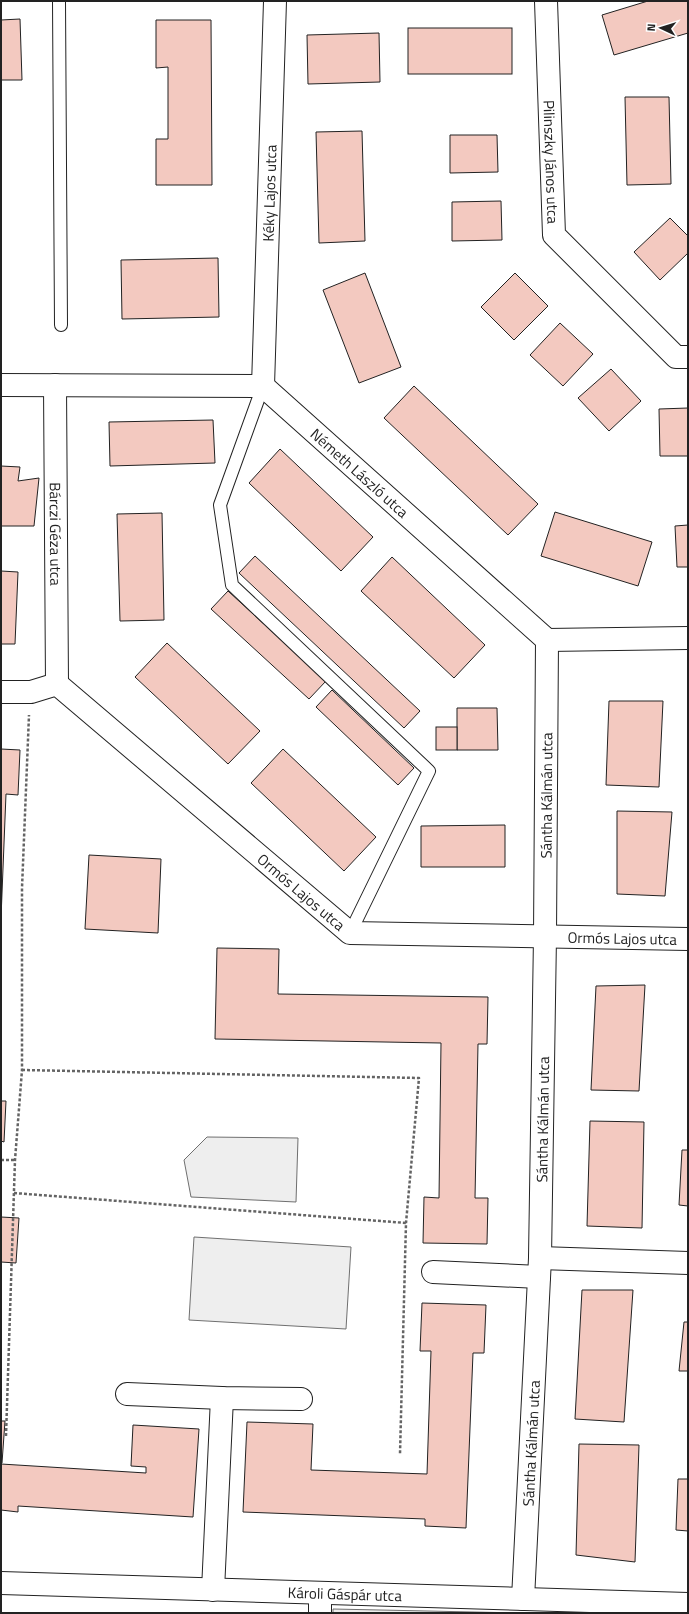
<svg xmlns="http://www.w3.org/2000/svg" width="689" height="1614" font-family="'Titillium Web',sans-serif">
<style>
.green{fill:#eee;stroke:#6f6f6f}
.building{fill:#f3c9c0;stroke:#222}
.lines{fill:none;stroke-linecap:round;stroke-linejoin:round}
.service-casing{stroke:#222;stroke-width:14}
.minor-casing{stroke:#222;stroke-width:24}
.path{stroke:#646464;stroke-width:2.5;stroke-dasharray:3 2;stroke-linecap:butt}
.service{stroke:#fff;stroke-width:12}
.minor{stroke:#fff;stroke-width:22}
.labels{text-anchor:middle;dominant-baseline:central;stroke-width:3;stroke-linejoin:round;paint-order:stroke}
.street-label{font-size:15px;fill:#222;stroke:#fff}
</style>
<rect width="100%" height="100%" fill="#fff"/>
<g class="green">
<path d="M207,1137l91,1 -2,64 -105,-5 -7,-37z"/>
<path d="M194,1237l157,10 -5,82 -157,-9z"/>
<path d="M333,1609l188,4h-188z"/>
</g>
<g class="building">
<path d="M648,1h40v32l-74,22 -12,-40z"/>
<path d="M20,19l2,61h-21v-60z"/>
<path d="M156,20h55l1,165h-56v-46h12v-72l-12,1z"/>
<rect x="408" y="28" width="104" height="46"/>
<path d="M379,33l1,49 -72,2 -1,-49z"/>
<path d="M625,97h44l2,87 -44,1z"/>
<path d="M362,131l3,110 -46,2 -3,-111z"/>
<path d="M450,135h47l1,37 -48,1z"/>
<path d="M501,201l1,39 -50,1v-39z"/>
<path d="M670,218l18,18v17l-28,27 -26,-28z"/>
<path d="M218,258l1,59 -97,2 -1,-59z"/>
<path d="M365,273l36,94 -42,16 -36,-93z"/>
<path d="M515,273l33,33 -34,34 -33,-33z"/>
<path d="M560,323l33,31 -30,32 -33,-31z"/>
<path d="M611,369l30,32 -32,30 -31,-33z"/>
<path d="M414,386l124,118 -30,31 -124,-117z"/>
<path d="M688,408v48h-28l-1,-47z"/>
<path d="M213,420l2,43 -105,3 -1,-44z"/>
<path d="M280,449l93,88 -32,34 -92,-88z"/>
<path d="M1,466l19,1 -2,14 21,-3 -5,48h-33z"/>
<path d="M555,512l97,30 -14,44 -97,-30z"/>
<path d="M162,513l2,107 -44,1 -3,-107z"/>
<path d="M688,525v42h-11l-2,-41z"/>
<path d="M255,556l165,155 -16,17 -165,-155z"/>
<path d="M392,557l93,88 -31,33 -93,-87z"/>
<path d="M1,571l17,1 -3,72h-14z"/>
<path d="M228,591l98,90 -17,18 -98,-90z"/>
<path d="M167,643l93,88 -32,33 -93,-87z"/>
<path d="M332,690l82,78 -16,17 -82,-78z"/>
<path d="M609,701h54l-4,86 -53,-2z"/>
<path d="M457,708h40l1,42h-41z"/>
<rect x="436" y="727" width="21" height="23"/>
<path d="M1,749l19,1 -2,45 -12,-1 -5,124z"/>
<path d="M283,749l93,88 -32,34 -93,-88z"/>
<path d="M617,811l55,1 -7,84 -48,-2z"/>
<path d="M505,825v42h-84v-41z"/>
<path d="M89,855l72,4 -3,74 -73,-4z"/>
<path d="M217,948l62,1 -1,45 210,3 -1,47h-9l-3,154h13l-1,46 -64,-1 1,-46 15,1 2,-155 -226,-4z"/>
<path d="M645,985l-6,106 -48,-1 5,-104z"/>
<path d="M1,1101h5l-2,41 -3,-1z"/>
<path d="M590,1121l54,1 -2,106 -55,-2z"/>
<path d="M682,1150h6v56l-9,-1z"/>
<path d="M1,1217l18,1 -3,45 -15,-1v7z"/>
<path d="M582,1290h51l-9,132 -49,-3z"/>
<path d="M422,1303l64,2 -2,48h-11l-7,175 -41,-2v-7l-182,-7 4,-90 66,2 -2,46 116,4 4,-123h-11z"/>
<path d="M684,1322h4v49h-9z"/>
<path d="M1,1421h4l-3,42h-1z"/>
<path d="M133,1425l66,4 -6,88 -175,-11v6l-17,-2v-46l145,9v-6l-15,-1z"/>
<path d="M579,1444l60,1 -4,117 -59,-7z"/>
<path d="M678,1479h10v52l-12,-1z"/>
</g>
<g class="lines">
<g class="service-casing">
<g id="service">
<path d="M59,1l2,324"/>
<path d="M263,386l-43,119 12,80 197,186 -79,162"/>
</g>
</g>
<g class="minor-casing">
<g id="minor">
<path id="s1" d="M546,1l8,234 122,122h12"/>
<path id="s2" d="M1,385l262,1 284,254 141,-2"/>
<path id="s3" d="M55,385l2,299"/>
<path id="s4" d="M263,386l12,-385"/>
<path id="s5" d="M1,692h30l26,-8 293,249 338,6"/>
<path d="M540,1258l148,5"/>
<path d="M433,1272l106,5"/>
<path d="M127,1394l95,4 79,1"/>
<path id="s6" d="M1,1583l687,21"/>
<path d="M213,1590l9,-192"/>
<path id="s7" d="M523,1599l17,-341 5,-322 2,-296"/>
<path d="M320,1613v-20"/>
</g>
</g>
<g class="path">
<path d="M22,1070l397,8 -13,145 -6,231"/>
<path d="M1,1160h13"/>
<path d="M14,1193l392,30"/>
<path d="M6,1436l9,-276 7,-90v-182l7,-173"/>
</g>
<use href="#service" class="service"/>
<use href="#minor" class="minor"/>
</g>
<g class="labels">
<g class="street-label">
<text stroke="none"><textPath href="#s1" startOffset="161">Pilinszky János utca</textPath></text>
<text stroke="none"><textPath href="#s4" startOffset="193">Kéky Lajos utca</textPath></text>
<text stroke="none"><textPath href="#s2" startOffset="392">Németh László utca</textPath></text>
<text stroke="none"><textPath href="#s3" startOffset="149">Bárczi Géza utca</textPath></text>
<text stroke="none"><textPath href="#s7" startOffset="804">Sántha Kálmán utca</textPath></text>
<text stroke="none"><textPath href="#s5" startOffset="378">Ormós Lajos utca</textPath></text>
<text stroke="none"><textPath href="#s5" startOffset="714">Ormós Lajos utca</textPath></text>
<text stroke="none"><textPath href="#s7" startOffset="480">Sántha Kálmán utca</textPath></text>
<text stroke="none"><textPath href="#s7" startOffset="156">Sántha Kálmán utca</textPath></text>
<text stroke="none"><textPath href="#s6" startOffset="344">Károli Gáspár utca</textPath></text>
</g>
</g>
<rect width="689" height="1614" fill="none" stroke="#222222" stroke-width="4"/>
<g transform="translate(661 28) rotate(274)" stroke="#ffffff" stroke-width="3" paint-order="stroke">
<path d="M0-3L7 15L0 10L-7 15Z" fill="#222222"/>
<text y="-6" font-size="11" font-weight="bold" text-anchor="middle" fill="#222222">N</text>
</g>
</svg>
